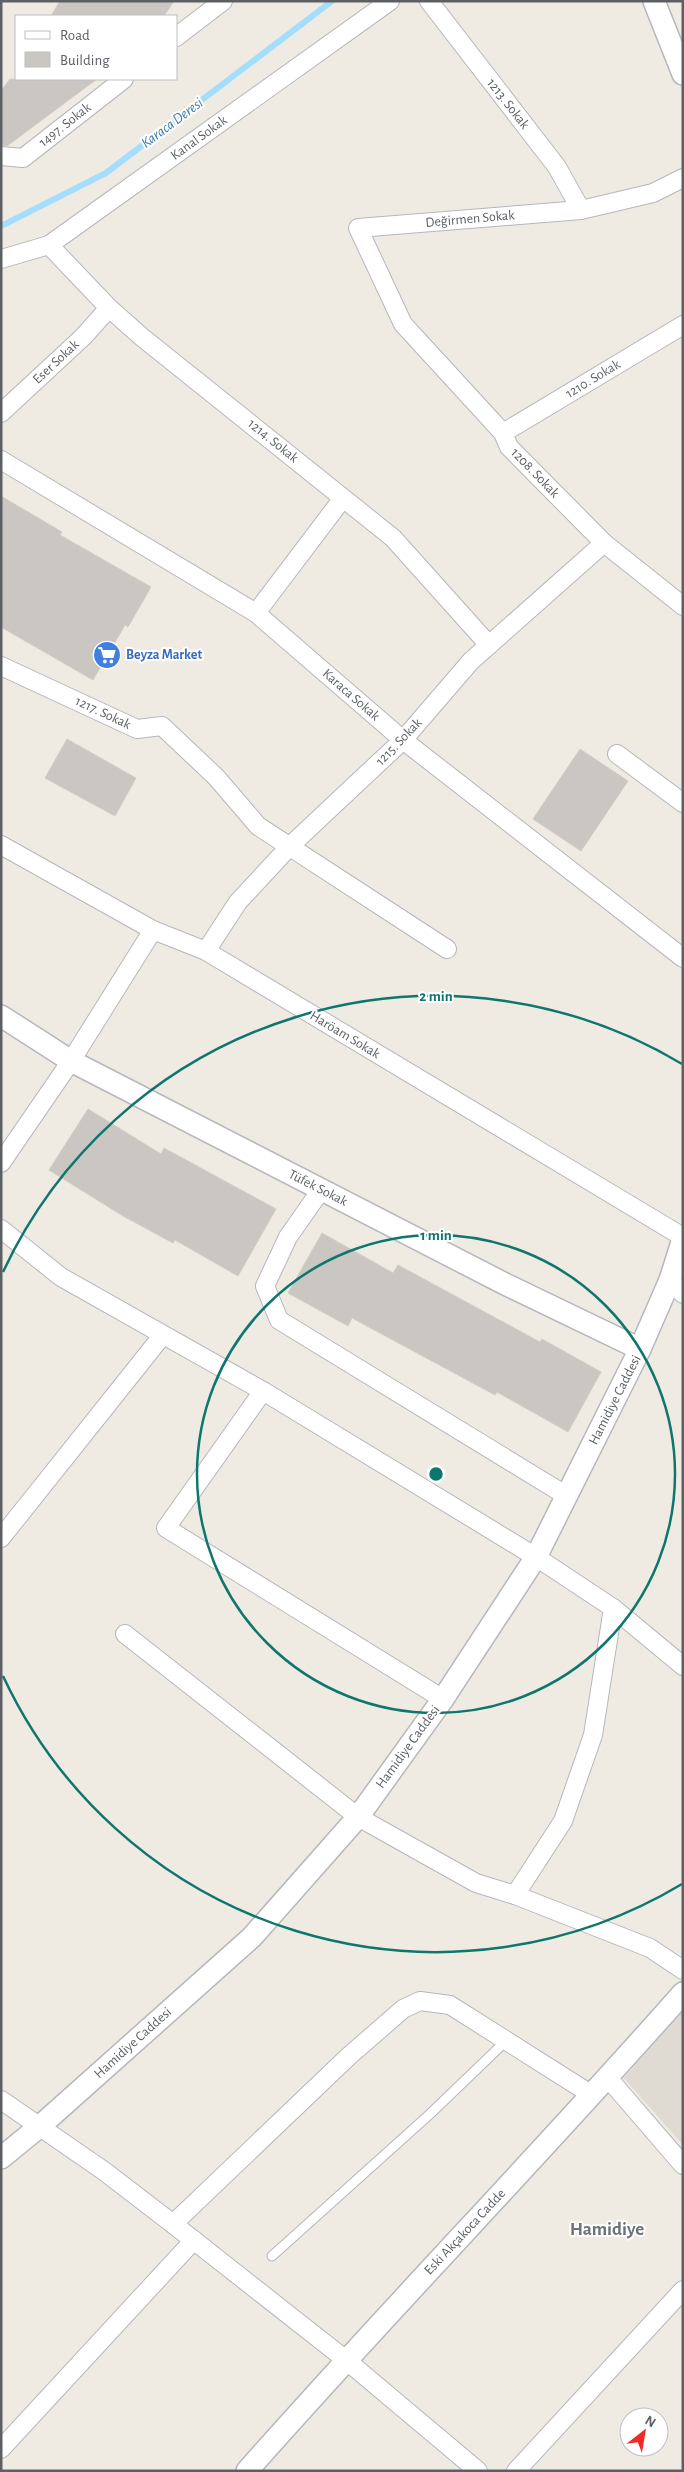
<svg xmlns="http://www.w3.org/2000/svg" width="684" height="2472" font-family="'Alegreya Sans',sans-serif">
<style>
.education{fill:#dfdad2}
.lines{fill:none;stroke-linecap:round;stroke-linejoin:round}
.stream{stroke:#a3deff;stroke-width:6}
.building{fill:#cac6c1;stroke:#d4cdc2}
.service-casing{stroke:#b4b7bb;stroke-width:11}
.minor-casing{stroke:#b4b7bb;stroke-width:20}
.tertiary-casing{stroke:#b4b7bb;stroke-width:24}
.service{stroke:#fff;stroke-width:9}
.minor{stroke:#fff;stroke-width:18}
.tertiary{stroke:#fff;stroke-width:21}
.ring{fill:none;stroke:#0f766e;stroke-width:2.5}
.labels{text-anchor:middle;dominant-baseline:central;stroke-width:4;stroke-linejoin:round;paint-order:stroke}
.street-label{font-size:14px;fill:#5c6065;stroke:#fff}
.shop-label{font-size:14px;font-weight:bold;fill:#366cbe;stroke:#fff;text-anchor:start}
.water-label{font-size:15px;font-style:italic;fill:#3a7aad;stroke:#fff}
.district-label{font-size:19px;font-weight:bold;fill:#6c7277;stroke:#fff}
.centre{fill:#0f766e;stroke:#fff;stroke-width:2.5}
.ring-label{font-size:15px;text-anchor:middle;font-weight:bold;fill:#0f766e;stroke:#fff;stroke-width:4;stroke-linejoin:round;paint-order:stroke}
</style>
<rect width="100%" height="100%" fill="#efebe3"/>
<path class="education" d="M683,2011v134l-59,-67z"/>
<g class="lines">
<path class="stream" d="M1,226l105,-53 226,-172"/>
</g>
<g class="building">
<path d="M60,1h114l-10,15h-113z"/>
<path d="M10,79h87l-90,67 -6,-1v-54z"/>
<path d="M1,496l61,36 -2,3 91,52 -23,40 -3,-2 -32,55 -92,-53z"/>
<path d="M67,739l69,39 -21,38 -70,-38z"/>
<path d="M580,749l48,32 -47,70 -48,-32z"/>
<path d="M88,1109l73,45 3,-6 112,61 -38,67 -63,-36 -2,3 -50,-27 -74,-46z"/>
<path d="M322,1233l71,40 5,-8 142,77 2,-3 59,33 -33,60 -71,-40 -2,3 -143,-77 -4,8 -60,-33z"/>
</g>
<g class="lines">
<g class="service-casing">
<path id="service" d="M272,2256l158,-142 77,-74"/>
</g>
<g class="minor-casing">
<g id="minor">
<path d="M429,1l128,166 24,43"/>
<path d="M176,37l47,-36"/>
<path d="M1,156l22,2 101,-79"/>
<path d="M683,178l-30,15 -72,17 -223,18 45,96 100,109 6,14 95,96 79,63"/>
<path d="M49,245l60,63 34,30 250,200 96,107"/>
<path d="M1,259l48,-14 341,-244"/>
<path d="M1,413l82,-76 26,-29"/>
<path d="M503,433l180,-108"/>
<path d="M1,460l255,153 147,127 280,218"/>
<path d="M256,613l87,-115"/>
<path d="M1,666l136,63 25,-3 54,51 42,49 189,123"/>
<path d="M617,754l66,49"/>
<path d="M1,845l152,85 53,21 477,286"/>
<path d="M206,951l32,-49 52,-56 113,-106 68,-79 133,-118"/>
<path d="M1,1163l70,-102 82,-131"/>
<path d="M321,1190l-33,47 -23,49 14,34 288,176"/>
<path d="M1,1229l60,48 202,114 273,166 77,51 70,58"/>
<path d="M670,1280l13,14"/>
<path d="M263,1391l-97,137 277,171"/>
<path d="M1,1538l161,-202"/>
<path d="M125,1634l233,183 118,66 39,12 135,53 33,22"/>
<path d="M515,1895l48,-74 30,-86 20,-127"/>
<path d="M608,2078l75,87"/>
<path d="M1,2100l103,71 69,53 173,136 132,111"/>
<path d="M173,2224l176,-168 54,-47 17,-8 30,4 142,90"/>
<path d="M1,2449l193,-209"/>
<path d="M516,2471l167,-181"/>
</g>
</g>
<g class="tertiary-casing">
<g id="tertiary">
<path d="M654,1l29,73"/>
<path d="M1,1016l70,45 434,223 135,65"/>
<path d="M1,2158l38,-31 213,-190 106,-120 85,-118 93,-142 104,-208 30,-69 13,-41"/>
<path d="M247,2471c143,-162 293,-316 436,-478"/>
</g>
</g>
<use href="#service" class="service"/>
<use href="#minor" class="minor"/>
<use href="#tertiary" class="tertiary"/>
</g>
<g class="ring">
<circle cx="436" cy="1474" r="239"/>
<path d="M682 1884A478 478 0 0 1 3 1676M3 1272A478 478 0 0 1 682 1064"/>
</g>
<defs>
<g id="supermarket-disc" transform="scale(1.4375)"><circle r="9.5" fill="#3f7fe0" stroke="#fff"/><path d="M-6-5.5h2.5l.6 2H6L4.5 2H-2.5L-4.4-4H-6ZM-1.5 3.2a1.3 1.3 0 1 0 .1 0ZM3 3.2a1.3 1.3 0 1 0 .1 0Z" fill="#fff"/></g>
</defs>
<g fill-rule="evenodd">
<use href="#supermarket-disc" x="107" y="655"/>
</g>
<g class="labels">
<g class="street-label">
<text transform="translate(508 104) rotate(52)">1213. Sokak</text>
<text transform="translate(65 125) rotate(-38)">1497. Sokak</text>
<text transform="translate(199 138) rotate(-36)">Kanal Sokak</text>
<text transform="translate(470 219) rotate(-5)">Değirmen Sokak</text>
<text transform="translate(56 362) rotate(-43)">Eser Sokak</text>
<text transform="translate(593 379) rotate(-31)">1210. Sokak</text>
<text transform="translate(273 441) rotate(39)">1214. Sokak</text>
<text transform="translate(535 473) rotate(46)">1208. Sokak</text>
<text transform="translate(351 695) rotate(41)">Karaca Sokak</text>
<text transform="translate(103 713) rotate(25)">1217. Sokak</text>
<text transform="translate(399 742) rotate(-46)">1215. Sokak</text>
<text transform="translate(345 1035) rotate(31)">Haröam Sokak</text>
<text transform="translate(318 1188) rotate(27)">Tüfek Sokak</text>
<text transform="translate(615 1400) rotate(-63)">Hamidiye Caddesi</text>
<text transform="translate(408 1747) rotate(-54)">Hamidiye Caddesi</text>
<text transform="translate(133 2043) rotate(-42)">Hamidiye Caddesi</text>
<text transform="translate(465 2232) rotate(-47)">Eski Akçakoca Cadde</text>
</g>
<g class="shop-label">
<text x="126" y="655">Beyza Market</text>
</g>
<g class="water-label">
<text transform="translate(172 123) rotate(-37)">Karaca Deresi</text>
</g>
<g class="district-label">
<text x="607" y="2229">Hamidiye</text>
</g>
</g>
<circle cx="436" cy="1474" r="8" class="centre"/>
<g class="ring-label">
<text x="436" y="1001">2 min</text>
<text x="436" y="1240">1 min</text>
</g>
<rect width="684" height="2472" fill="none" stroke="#5c6065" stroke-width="5"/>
<rect x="15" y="15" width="162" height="65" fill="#ffffff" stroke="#bebfc1"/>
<rect x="25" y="31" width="25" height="8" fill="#ffffff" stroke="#bebfc1"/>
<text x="60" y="40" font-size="15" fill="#5c6065">Road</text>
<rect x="25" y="52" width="25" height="15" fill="#cac6c1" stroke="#bebfc1"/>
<text x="60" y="65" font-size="15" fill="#5c6065">Building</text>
<g transform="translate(644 2432) rotate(31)"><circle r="24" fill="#ffffff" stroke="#bebfc1"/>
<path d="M0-4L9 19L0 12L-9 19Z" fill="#f02929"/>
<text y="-8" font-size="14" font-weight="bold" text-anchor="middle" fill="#5c6065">N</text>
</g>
</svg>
